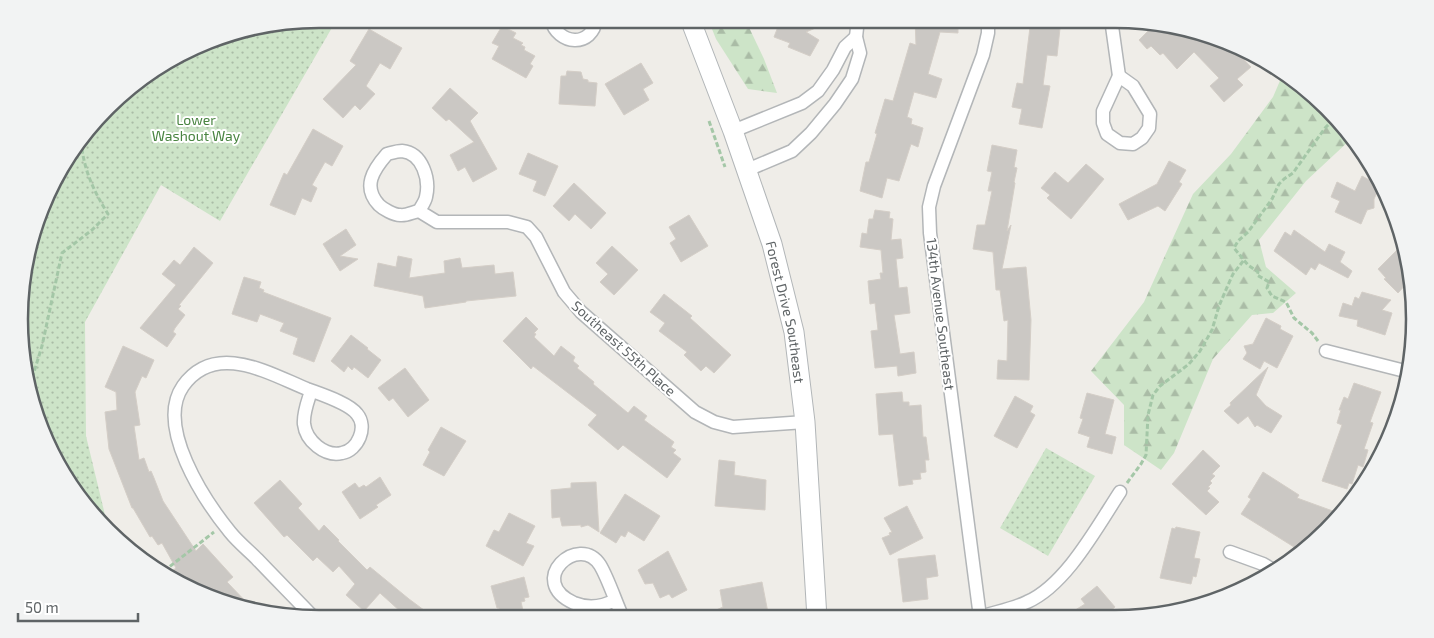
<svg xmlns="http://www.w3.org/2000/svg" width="1434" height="638" font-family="'Exo 2',sans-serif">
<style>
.forest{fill:url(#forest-firs)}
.park{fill:url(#park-dots)}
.building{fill:#cbc8c4;stroke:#d4cec7}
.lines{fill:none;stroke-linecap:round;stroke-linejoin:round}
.minor-casing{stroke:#b3b6b8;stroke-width:15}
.secondary-casing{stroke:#b2b6b8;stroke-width:21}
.path{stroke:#a4c7a7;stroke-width:3;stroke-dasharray:5 2.5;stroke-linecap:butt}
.minor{stroke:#fff;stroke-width:12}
.secondary{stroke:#fff;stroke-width:19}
.labels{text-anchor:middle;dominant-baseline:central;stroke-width:4;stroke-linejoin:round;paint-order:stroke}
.park-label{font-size:14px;fill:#498441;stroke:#fff}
.street-label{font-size:14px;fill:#5f6466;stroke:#fff}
.rim{fill:none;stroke:#5f6466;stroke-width:2.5}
</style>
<defs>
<pattern id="forest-firs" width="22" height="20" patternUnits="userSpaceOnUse" patternTransform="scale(1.25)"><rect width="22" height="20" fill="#cde4c8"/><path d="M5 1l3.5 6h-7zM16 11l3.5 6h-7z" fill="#aabca6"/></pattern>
<pattern id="park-dots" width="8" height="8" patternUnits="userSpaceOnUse" patternTransform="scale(1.25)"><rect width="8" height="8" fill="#cde4c8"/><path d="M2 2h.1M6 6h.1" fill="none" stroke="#aabca6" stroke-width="1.8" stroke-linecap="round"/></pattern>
</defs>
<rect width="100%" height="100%" fill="#efede8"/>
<g class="forest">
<path d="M708,19h37l19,40 13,34 -29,-4 -32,-50z"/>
<path d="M1282,76l45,30 23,34 -44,41 -47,59 7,27 30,26 -23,20 -21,2 -39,44 -39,94 -13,17 -37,-25v-40l-33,-34 53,-69 49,-108 38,-40 42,-57z"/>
<path d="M86,136l-43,75 16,-42z"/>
</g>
<g class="park">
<path d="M319,19h18l-117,202 -59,-36 -76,137 1,114 19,79 35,41 -19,-11 -62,-76 -38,-111 3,-97 19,-50 43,-75 35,-43 101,-58z"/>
<path d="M1046,448l49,28 -47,80 -48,-28z"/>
</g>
<g class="building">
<path d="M781,19h56l-31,13 13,8 -9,16 -22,-9 2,-4 -16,-6z"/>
<path d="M915,19h43v14l-18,-1 -12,42 14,5 -6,19 -22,-6 -7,25 5,2 -1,5 12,4 -5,19 -7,-3 -12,37 -12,-3 -5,20 -22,-7 6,-29h3l8,-28 -2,-1 10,-34 8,2 17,-58 6,2z"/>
<path d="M1031,19h30l-4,37 -10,-1 -4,30 7,1 -8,42 -23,-4 3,-15 -10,-2 5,-24 6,1z"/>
<path d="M502,26l14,7 -3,5 10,5 -2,2 4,2 -1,3 11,6 -5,8 3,2 -7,12 -34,-19 7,-13 -7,-3z"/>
<path d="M1153,26l73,15 25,26 -14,12 6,6 -19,17 -14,-16 9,-8 -25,-26 -17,17 -14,-16 -3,2 -9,-9 -4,3 -8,-9z"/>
<path d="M369,29l33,19 -12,21 -10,-6 -14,23 9,8 -15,16 -5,-5 -12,13 -20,-19 33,-34 -6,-4z"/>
<path d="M641,63l12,20 -10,6 6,11 -25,15 -19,-31z"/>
<path d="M567,71l14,1 2,7 5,1v2l9,1 -2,23 -36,-2 2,-28h5z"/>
<path d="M450,88l28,25 -8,8 27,48 -24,13 -8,-15 -7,4 -8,-16 24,-13 -25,-23 -3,2 -14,-13z"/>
<path d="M313,129l30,17 -11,20 -7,-4 -13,23 5,3 -6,14 -9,-4 -7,17 -25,-10 14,-32 3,2z"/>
<path d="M992,145l25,5 -3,17 3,1 -3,14 1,1 -8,48 4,-6 -9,44 24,-2 5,53 -2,60 -32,-1 1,-19 9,1 1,-41 -4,1 -4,-31h-4l-3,-38 -20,-3 4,-24h8l7,-34h-4l4,-19 -5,-1z"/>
<path d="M528,153l30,13 -13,30 -12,-5 4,-10 -18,-7z"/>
<path d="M1169,161l17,9 -7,12 3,2 -17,27 -7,-5 -30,14 -9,-16 38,-20z"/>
<path d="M1086,164l18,15 -33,40 -24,-21 3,-3 -9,-7 14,-16 13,11z"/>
<path d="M1362,176l18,10 -6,13v9l-7,2 -6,14 -26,-12 5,-11 -9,-4 6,-15 18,9z"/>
<path d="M574,183l32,30 -15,16 -16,-15 -6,7 -16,-15z"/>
<path d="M875,210l15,2 -1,6 4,1 -2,21 10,-1 2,19 -7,1 3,29 8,-1 3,26 -16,2 6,39 14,-2 2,21 -18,3 -1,-10 -22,2 -4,-37 7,-1 -3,-27 -5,1 -2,-23 13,-2 -1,-6h3l-2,-23 -21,-3 2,-14 5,1 2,-15h4z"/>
<path d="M689,215l19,31 -27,16 -11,-19 6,-4 -7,-12z"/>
<path d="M346,229l10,16 -16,11 18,3 -18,12 -17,-27z"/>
<path d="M1294,230l31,22 4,-8 16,8 -5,10 12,9 -4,7 -29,-15 -4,7 -4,-3 -5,8 -32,-24 11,-19 6,4z"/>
<path d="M612,246l26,24 -24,25 -14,-13 8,-8 -12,-11z"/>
<path d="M1401,246l7,36 -10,11 -14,-14 2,-1 -8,-9z"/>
<path d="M194,247l19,16 -34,42 2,1 -3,3 7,6 -10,13 -2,4 3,2 -9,13 -27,-19 36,-43 -14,-11 12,-14 6,5z"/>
<path d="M398,256l14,3 -3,19 36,-5 -1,-12 16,-3 2,10 32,-3 1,9 18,-2 3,24 -50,5v1l-41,6 -2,-12 -49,-10 4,-23 18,4z"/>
<path d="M244,277l17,5 -2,6 5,2 -1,2 68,26 -17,44 -21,-8 5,-16 -18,-7 4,-8 -24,-9 -3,8 -25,-8z"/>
<path d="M1362,292l29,8 -9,10 10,3 -7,22 -28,-9 1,-6 -19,-4 4,-13 9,3 3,-9 4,2z"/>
<path d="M664,294l28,22 -2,2 41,37 -17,18 -8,-7 -5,5 -17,-16 3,-3 -28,-21 6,-8 -15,-11z"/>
<path d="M526,317l12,12 -4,4 2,1 -2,3 20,19 7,-10 14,11 -2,4 6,5 -2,2 17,14 -1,2 35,29 6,-7 13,10 -3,4 30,22 -3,5 5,3 -3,3 8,6 -14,19 -44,-33 -5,5 -30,-25 9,-10 -64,-49 -2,3 -28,-28z"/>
<path d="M1266,318l15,8 -1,3 13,7 -16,32 -13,-7 -4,8 -17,-10 4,-6 -3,-7 9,-2z"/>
<path d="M351,335l17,13 -1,1 14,11 -13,18 -14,-11 -2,3 -4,-4 -4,6 -13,-11z"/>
<path d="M123,346l31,14 -8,18 -4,-2 -7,16 5,33 -6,1 5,34 5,-2 5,14 2,-1 3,7 9,23 33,50 7,-7 30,33 -6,5 22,23 -45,-9 -36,-22 8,-6 -14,-25 -4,2 -6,-9 -2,1 -17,-29h-1l-23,-59 -4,-37 12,-2 -1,-18 -11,-5z"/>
<path d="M1268,367l-12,28 10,11 16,10 -11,17 -14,-8 -2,2 -7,-11 -10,8 -14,-13 7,-6 -1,-2z"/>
<path d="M405,368l24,32 -21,17 -15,-19 -4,3 -11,-13z"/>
<path d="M1354,383l27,9 -11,30 3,1 -9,26 4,1 -5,17 -5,-2 -6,19 -3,-1 -2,6 -25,-8 20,-56 -5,-2 4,-13h-2l5,-13 4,2z"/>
<path d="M902,392l1,10h6v4l12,-1 2,32h3l3,23h-4l1,12 -6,1 1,6 -9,1 1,4 -14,2 -6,-52 -14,1 -3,-41z"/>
<path d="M1087,393l27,7 -9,34 11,3 -4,17 -25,-7 3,-10 -12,-4 5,-14 -3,-1z"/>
<path d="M1015,396l18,10 -3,6 5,3 -18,33 -23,-12z"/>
<path d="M441,427l25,14 -22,35 -21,-11 7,-13 -2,-2z"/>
<path d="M1203,450l17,16 -8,8 3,2 -5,5 2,2 -4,4 2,1 -3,3 12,11 -13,13 -34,-31z"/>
<path d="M719,460l16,2 -1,13 32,5 -1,30 -50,-4z"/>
<path d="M1263,472l36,23 -2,3 44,16 -43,43 -10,6 6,-16 -53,-33 10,-15 -3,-2z"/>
<path d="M380,477l11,18 -15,10 2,2 -18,12 -18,-27 13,-9 4,5 5,-3 2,2z"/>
<path d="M280,480l22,24 -4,4 21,23 5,-6 15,15 -1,1 29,29 3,-3 39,32 27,20h-41l6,-7 -21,-19 -16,18 -18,-16 9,-11 -16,-18 -6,6 -16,-15 -4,4 -26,-26 -3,2 -30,-34z"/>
<path d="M596,482l3,50 -11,-7 -7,2v-2l-19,1 -2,-9 -8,1 -1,-28 20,-2v-5z"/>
<path d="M625,494l35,22 -16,25 -16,-10 -3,6 -4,-2 -5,8 -16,-10z"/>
<path d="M907,506l16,32 -33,17 -8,-17 8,-3 -1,-2 3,-1 -8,-14z"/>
<path d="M509,513l26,13 -9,17 8,3 -11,20 -37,-20 8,-16 5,2z"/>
<path d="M1176,527l24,5 -6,26 6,1 -4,18 -3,-1 -2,8 -31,-6 12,-50 3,1z"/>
<path d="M668,551l19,39 -15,8 -3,-4 -9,4 -7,-15 -8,1 -7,-14z"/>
<path d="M935,555l3,21 -12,2 2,21 -25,3 -5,-43z"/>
<path d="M524,577l5,20 -5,1 1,3 -4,1 4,17h-23l-3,-11h-2l-6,-22z"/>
<path d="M762,582l7,36h-23l-1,-4 -18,4h-29l25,-11 -3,-17z"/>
<path d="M1097,586l18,21 -12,10h-39l21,-13 -4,-5z"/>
</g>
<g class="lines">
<g class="minor-casing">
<g id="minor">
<path d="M551,19c6,27 42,29 45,0"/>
<path d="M1111,19l8,57"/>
<path d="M1119,76l14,10 17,28 -1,14 -7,10 -9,6 -13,-1 -13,-9 -4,-11v-12z"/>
<path d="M733,131l69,-28 16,-12 15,-21 12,-23 11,-10"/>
<path d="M747,170l45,-19 19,-18 24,-29 17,-25 8,-26 -4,-16 2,-18"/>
<path d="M419,211c2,-4 6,-9 7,-14 4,-17 -3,-44 -24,-46 -5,0 -11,2 -15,3 -14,16 -25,33 -8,51 4,4 15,10 21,10 6,1 13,-3 19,-4l18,11h71l19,5 9,10 28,55 17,20 114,100 19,10 19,5 72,-5"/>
<path d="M1326,351l79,20"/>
<path d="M311,391c-3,10 -8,22 -7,33 2,17 21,33 38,29 16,-3 26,-26 15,-39 -8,-11 -37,-20 -50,-25 -39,-16 -92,-48 -124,-3 -28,40 21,114 47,146 8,10 18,18 27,27 19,20 39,40 58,60"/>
<path d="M1230,552l33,12 12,7"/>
<path d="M615,600c-13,7 -26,9 -41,3 -49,-22 5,-71 26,-38 8,13 16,38 23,53"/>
<path d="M980,617l-50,-384 -1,-26 5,-21 49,-131 5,-22v-14"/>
<path d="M980,617c15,-5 33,-8 47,-15 39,-17 70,-75 93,-110"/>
</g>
</g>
<g class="secondary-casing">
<g id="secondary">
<path id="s1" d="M690,19l43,112 39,113 22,88 11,90 12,196"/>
</g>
</g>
<g class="path">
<path d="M709,121l16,46"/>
<path d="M1318,341l-6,-8 -18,-15 -8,-16 -14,-6 -5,-8 2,-6 -12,-7 1,-3 -10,-7 -14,-17 4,-7 10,-9 24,-33 7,-15 5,-5 9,-6 32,-45 10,-10"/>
<path d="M30,385l12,-39 20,-93 30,-23 16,-16c-15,-24 -24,-44 -27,-72"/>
<path d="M1127,483l14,-19 5,-9 2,-40 5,-20 7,-9 29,-22 11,-13 12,-21 7,-24 9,-21 5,-11 11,-14"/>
<path d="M164,571l50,-39"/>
</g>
<use href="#minor" class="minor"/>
<use href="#secondary" class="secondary"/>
</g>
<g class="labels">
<g class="park-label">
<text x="196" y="119">Lower<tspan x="196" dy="16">Washout Way</tspan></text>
</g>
<g class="street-label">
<text stroke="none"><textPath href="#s1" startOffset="309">Forest Drive Southeast</textPath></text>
<text transform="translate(941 314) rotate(83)">134th Avenue Southeast</text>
<text transform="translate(624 348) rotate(42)">Southeast 55th Place</text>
</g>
</g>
<path d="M0 0H1434V638H0ZM319 28H1115A291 291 0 0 1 1406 319V319A291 291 0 0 1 1115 610H319A291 291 0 0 1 28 319V319A291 291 0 0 1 319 28Z" fill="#f2f3f3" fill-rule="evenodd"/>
<path class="rim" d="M319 28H1115A291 291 0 0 1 1406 319V319A291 291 0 0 1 1115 610H319A291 291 0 0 1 28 319V319A291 291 0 0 1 319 28Z"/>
<path d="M18 613v8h120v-8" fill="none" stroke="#5f6466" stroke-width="2.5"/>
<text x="25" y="613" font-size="15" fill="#5f6466" stroke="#ffffff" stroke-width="4" paint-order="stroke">50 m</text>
</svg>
